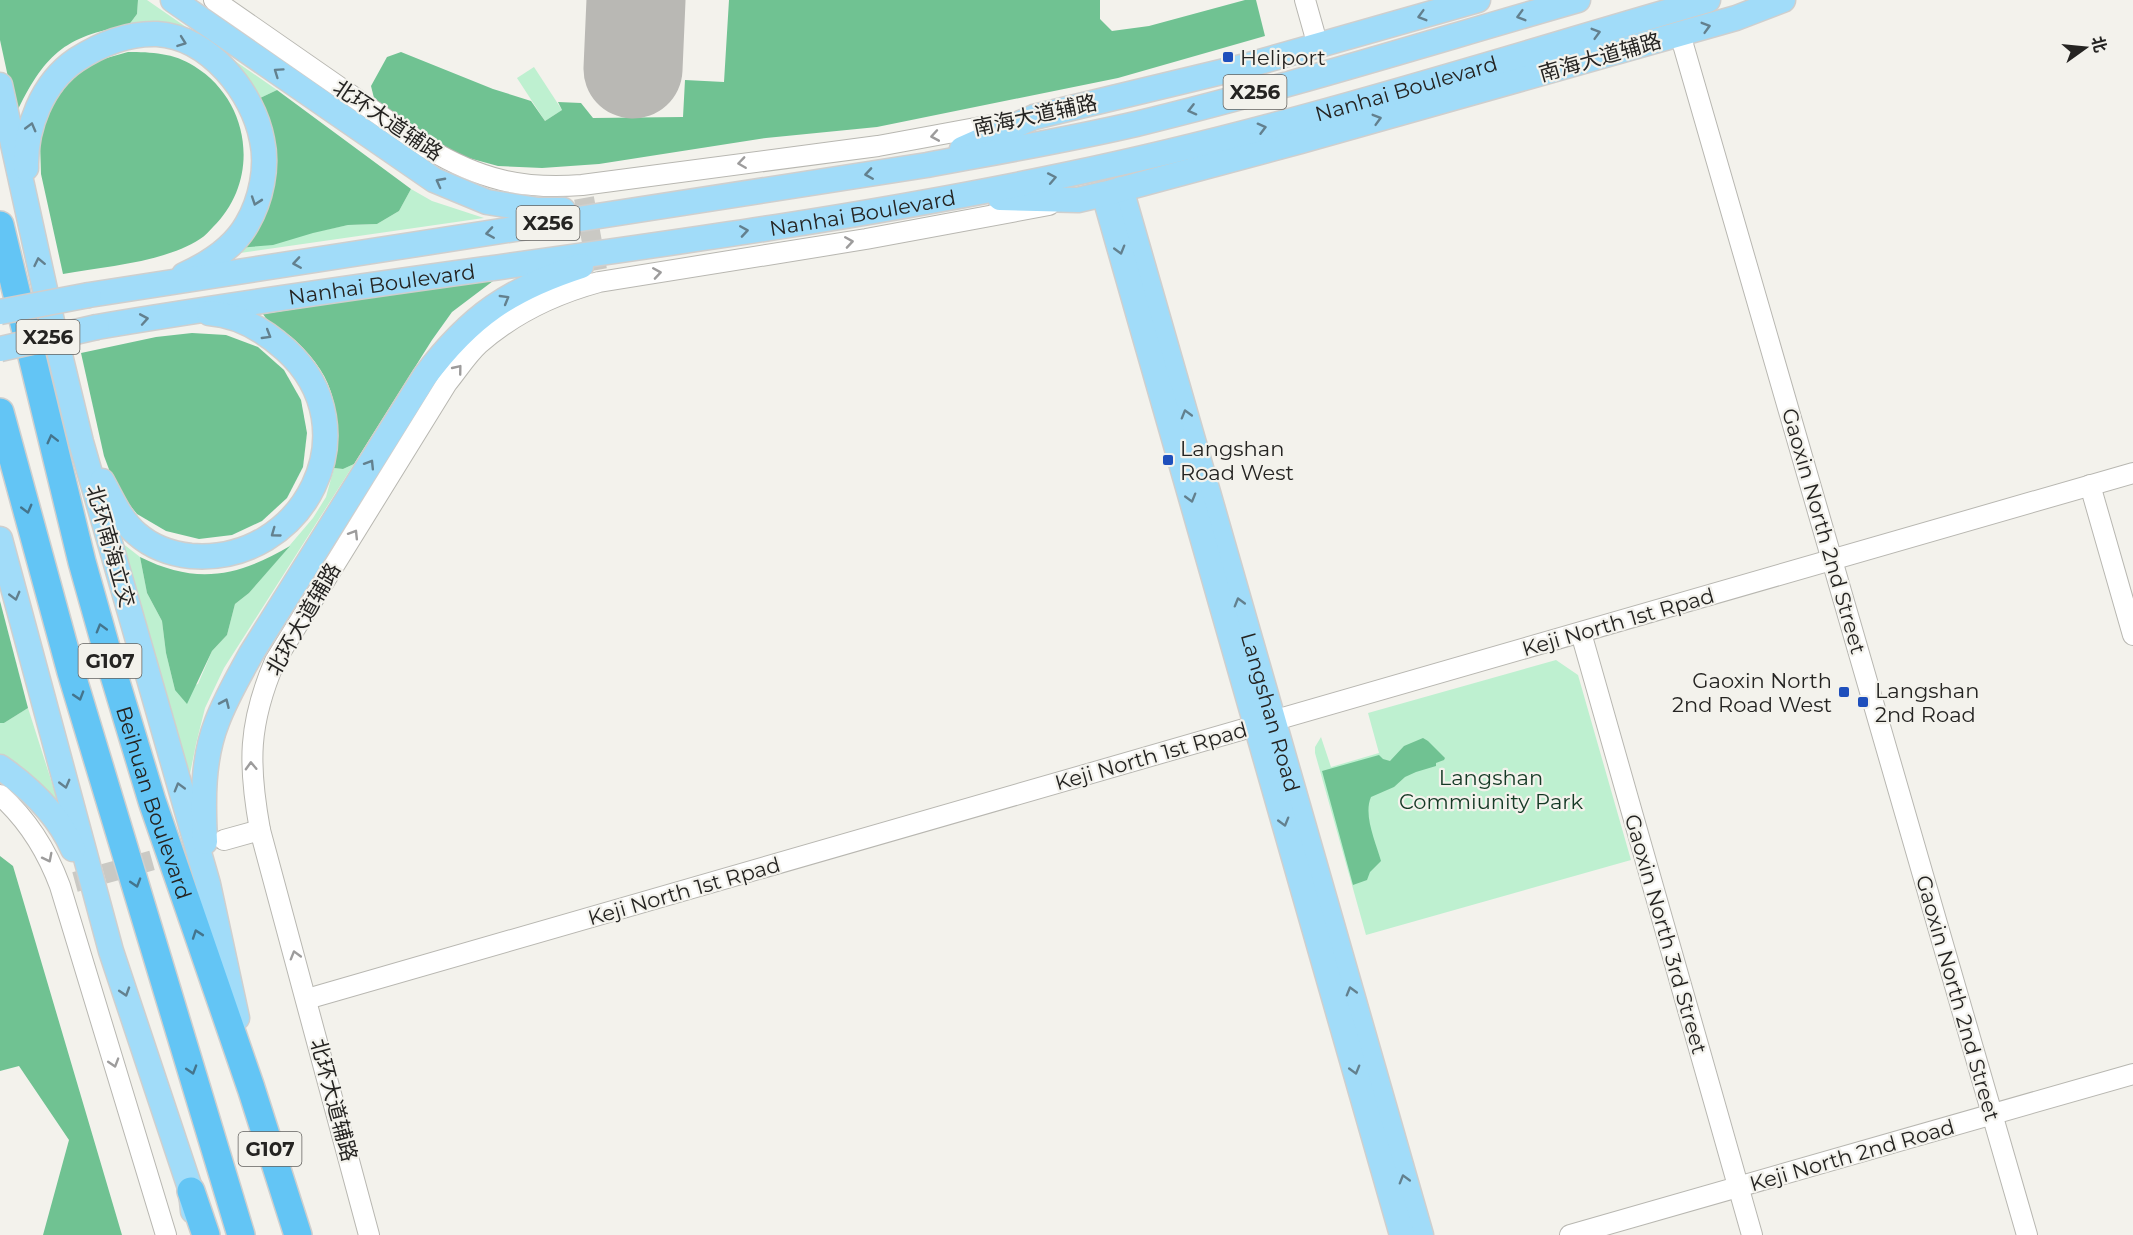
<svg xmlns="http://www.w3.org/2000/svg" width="2133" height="1235" font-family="Montserrat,'Noto Sans SC',sans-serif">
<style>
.green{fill:#bef0d0}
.forest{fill:#70c292}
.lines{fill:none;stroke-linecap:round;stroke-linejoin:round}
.runway{stroke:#b9b8b4;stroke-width:99}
.minor-tunnel{stroke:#cac9c4;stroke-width:20;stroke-dasharray:20 10;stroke-linecap:butt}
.minor-casing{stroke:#b8b7b1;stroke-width:22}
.major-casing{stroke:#cfcfce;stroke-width:27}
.highway-casing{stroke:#cfcfce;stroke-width:30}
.minor{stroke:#fff;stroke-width:20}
.major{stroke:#a1dcf9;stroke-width:24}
.highway{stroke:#63c5f5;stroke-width:27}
.major-bridge-casing{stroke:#cfcfce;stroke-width:27;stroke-linecap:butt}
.major-bridge{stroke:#a1dcf9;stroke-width:24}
.oneway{stroke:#63808e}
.oneway2{stroke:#9d9c9c}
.oneway3{stroke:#44748c}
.poi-dot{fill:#1e4fbc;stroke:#f3f2ec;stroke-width:2}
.labels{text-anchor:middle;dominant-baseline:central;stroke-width:4.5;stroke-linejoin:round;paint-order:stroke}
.shield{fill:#f3f2ec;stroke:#63625f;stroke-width:1.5}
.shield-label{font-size:20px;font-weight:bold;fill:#252422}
.poi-label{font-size:21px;fill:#252422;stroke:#f3f2ec;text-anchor:start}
.street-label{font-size:21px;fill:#252422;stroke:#f3f2ec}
.park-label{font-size:21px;fill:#153925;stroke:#f3f2ec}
</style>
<rect width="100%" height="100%" fill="#f3f2ec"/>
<g class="green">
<path d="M138,0h9l130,90 -19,9 -20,-28 -110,-45 9,-12z"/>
<path d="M534,67l28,43 -17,11 -28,-43z"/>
<path d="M411,189l21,12 52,17 -258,37 11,-7 111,-23 29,-1 22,-13z"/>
<path d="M354,464l-130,204 -19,40 -9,36 -9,45 -70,-250 23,18 7,36 15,28 4,32 9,37 23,-6 14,-33 15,-16 8,-31 14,-11 64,-75 13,-21 8,-29 9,1z"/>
<path d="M1556,660l22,15 53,185 -265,75 -51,-182v-6l6,-10 10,30 48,-14 -11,-40z"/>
<path d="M28,708l32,100 -26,-30 -34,-24v-31h4z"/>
</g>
<g class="forest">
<path d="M0,0h138l-1,14 -9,12c-64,9 -85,31 -112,88l-16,-74z"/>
<path d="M729,0h371v19l12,12 37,-5 96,-26h11l9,36 -147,42 -241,49 -111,11 -167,26 -57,4 -44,-2 -33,-9 -24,-10 -67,-49 -3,-12 16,-29 14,-5 92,37 38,12 14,20 17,-11 -4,-8 23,1 12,15 90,-1 2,-37 39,2z"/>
<path d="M128,52c23,0 46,1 66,14 57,35 67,114 19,161 -4,4 -8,9 -13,12 -37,24 -95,27 -137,35l-22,-100 -1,-33 9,-33 20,-27 27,-20z"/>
<path d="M277,90l134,99 -12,22 -22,13 -29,1 -35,8 -40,12 -36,3 10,-11 11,-138z"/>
<path d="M497,278l-45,34 -20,28 -78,124 -11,5 -9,-1c6,-55 4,-88 -39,-128 -9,-9 -26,-15 -32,-26z"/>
<path d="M192,333l34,2 32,12 26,23 17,30 6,33 -4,34 -16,31 -25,23 -30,14 -33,4 -33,-8 -29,-17 -21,-26 -12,-32 -23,-103 75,-16z"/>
<path d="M290,546l-41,47 -14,11 -8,31 -15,16 -25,53 -12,-14 -9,-37 -4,-32 -15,-28 -7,-36c56,28 97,20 150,-11z"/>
<path d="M0,601l28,107 -24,15h-4z"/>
<path d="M1423,738l5,3 17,17 -1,2 -8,3v3l-20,6 -11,5 -11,10 -23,10c-8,18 5,46 10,64l-11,11 -3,8 -14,5 -31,-114 57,-16 4,4 7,2 14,-15z"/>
<path d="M0,856l13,10 109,369h-79l26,-95 -50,-74 -19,5z"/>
</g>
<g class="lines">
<path class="runway" d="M633,69l3,-69"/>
<g class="minor-tunnel">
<path d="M584,198l13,72"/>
<path d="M75,882l136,-38"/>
</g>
<g class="minor-casing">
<g id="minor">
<path d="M214,0l213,148c52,31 95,42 155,37l296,-39 130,-24"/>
<path d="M1305,0l13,46"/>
<path d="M1680,34l347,1201"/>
<path d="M2090,485l43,150"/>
<path d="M1581,633l171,602"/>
<path d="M0,795c29,26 47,56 60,91l106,349"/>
<path d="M224,840l36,-10"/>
<path d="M307,999l1826,-526"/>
<path d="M369,1235l-109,-405c-12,-66 -12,-106 15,-169l172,-278c10,-12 20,-28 32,-39 35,-31 76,-50 120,-62l267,-43 183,-34"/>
<path d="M1570,1235l563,-161"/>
</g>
</g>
<g class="major-casing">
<g id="major">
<path d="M173,0l261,180 53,22 51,8h25"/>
<path d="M0,85l53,241 28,116 127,442 29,134"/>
<path d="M962,149l72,-32 208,-50 236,-67"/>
<path d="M26,168c-1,-40 16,-85 50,-108 23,-15 51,-27 81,-26 52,3 96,58 105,106 6,27 -1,60 -15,84 -13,23 -39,40 -63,51"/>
<path id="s1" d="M1121,189l300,1046"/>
<path d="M1104,194l298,1041"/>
<path d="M1000,198l78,2 26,-6 197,-53 435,-123 47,-18"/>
<path d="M89,295l838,-130c70,-13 140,-25 209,-41 149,-36 295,-82 442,-124"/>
<path id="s2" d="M97,327c323,-55 651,-85 973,-153 216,-45 426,-113 638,-174"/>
<path d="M102,481c10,18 19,40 35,53 15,13 35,20 54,22 113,9 182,-127 95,-206 -21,-19 -48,-35 -77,-37"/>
<path d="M0,539l111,412 80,240 2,20"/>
<path d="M0,767c30,21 58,47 73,82"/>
<path d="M205,842c-2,-40 -3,-82 12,-120 9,-24 22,-46 34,-68l174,-278c45,-60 85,-87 156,-110"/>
</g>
</g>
<g class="highway-casing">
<g id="highway">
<path id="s3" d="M0,225l82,337 31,110 39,129 99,287 47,147"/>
<path d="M0,412l71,260 170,563"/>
<path d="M191,1191l15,44"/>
</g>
</g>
<use href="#minor" class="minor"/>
<use href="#major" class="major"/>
<use href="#highway" class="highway"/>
<g class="major-bridge-casing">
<g id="major-bridge">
<path d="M0,312l89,-17"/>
<path d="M0,349l97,-22"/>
</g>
</g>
<use href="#major-bridge" class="major-bridge"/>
</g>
<defs><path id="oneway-chevron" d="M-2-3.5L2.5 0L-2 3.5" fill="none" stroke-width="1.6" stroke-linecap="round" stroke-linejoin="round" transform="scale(1.5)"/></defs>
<g class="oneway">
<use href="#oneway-chevron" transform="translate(1422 16) rotate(164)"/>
<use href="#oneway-chevron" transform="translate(1521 16) rotate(164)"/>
<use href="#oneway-chevron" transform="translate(1706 27) rotate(-16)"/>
<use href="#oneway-chevron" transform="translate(1596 33) rotate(-16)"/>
<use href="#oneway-chevron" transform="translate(182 42) rotate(20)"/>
<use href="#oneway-chevron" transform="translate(278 72) rotate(-145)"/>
<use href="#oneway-chevron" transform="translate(1192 110) rotate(166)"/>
<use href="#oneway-chevron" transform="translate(1377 119) rotate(-16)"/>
<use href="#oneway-chevron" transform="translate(31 127) rotate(-75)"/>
<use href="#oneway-chevron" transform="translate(1262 128) rotate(-15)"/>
<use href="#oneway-chevron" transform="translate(869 174) rotate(171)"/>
<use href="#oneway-chevron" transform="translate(1052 178) rotate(-11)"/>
<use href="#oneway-chevron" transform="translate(440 182) rotate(-152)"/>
<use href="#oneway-chevron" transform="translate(256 201) rotate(109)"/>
<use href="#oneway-chevron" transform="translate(744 231) rotate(-9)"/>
<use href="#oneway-chevron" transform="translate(490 233) rotate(171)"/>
<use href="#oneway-chevron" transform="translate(1120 250) rotate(74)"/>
<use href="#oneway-chevron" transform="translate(39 262) rotate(-102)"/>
<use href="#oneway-chevron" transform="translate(297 263) rotate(171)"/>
<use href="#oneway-chevron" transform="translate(505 299) rotate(-30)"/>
<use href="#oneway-chevron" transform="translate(144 319) rotate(-10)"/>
<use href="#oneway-chevron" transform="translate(267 335) rotate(31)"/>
<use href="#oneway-chevron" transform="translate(1186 414) rotate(-106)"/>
<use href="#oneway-chevron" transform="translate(370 464) rotate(-58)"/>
<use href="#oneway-chevron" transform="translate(1191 498) rotate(74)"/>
<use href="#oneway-chevron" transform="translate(275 533) rotate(144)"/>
<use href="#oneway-chevron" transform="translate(15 596) rotate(75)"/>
<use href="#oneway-chevron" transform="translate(1239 602) rotate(-106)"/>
<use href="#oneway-chevron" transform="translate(225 703) rotate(-66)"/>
<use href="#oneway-chevron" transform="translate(65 784) rotate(75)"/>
<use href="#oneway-chevron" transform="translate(179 787) rotate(-106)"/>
<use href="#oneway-chevron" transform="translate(1284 822) rotate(74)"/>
<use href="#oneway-chevron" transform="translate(1351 991) rotate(-106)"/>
<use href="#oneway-chevron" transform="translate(125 992) rotate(72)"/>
<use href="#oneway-chevron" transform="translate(1355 1070) rotate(74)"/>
<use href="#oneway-chevron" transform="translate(1404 1179) rotate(-106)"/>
</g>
<g class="oneway2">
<use href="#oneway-chevron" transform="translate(935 136) rotate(170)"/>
<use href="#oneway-chevron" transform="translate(742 163) rotate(172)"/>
<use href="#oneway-chevron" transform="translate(849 242) rotate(-9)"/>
<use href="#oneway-chevron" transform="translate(657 273) rotate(-9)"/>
<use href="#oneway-chevron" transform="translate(458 369) rotate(-51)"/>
<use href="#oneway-chevron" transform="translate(354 534) rotate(-58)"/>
<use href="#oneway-chevron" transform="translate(251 766) rotate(-92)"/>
<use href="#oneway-chevron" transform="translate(48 858) rotate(63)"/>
<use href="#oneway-chevron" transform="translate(295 955) rotate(-106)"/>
<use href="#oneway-chevron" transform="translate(114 1063) rotate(73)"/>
</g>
<g class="oneway3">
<use href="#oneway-chevron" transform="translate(52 439) rotate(-104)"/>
<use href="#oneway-chevron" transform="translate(27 509) rotate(75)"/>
<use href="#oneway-chevron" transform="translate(101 628) rotate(-106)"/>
<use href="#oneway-chevron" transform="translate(79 696) rotate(73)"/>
<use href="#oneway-chevron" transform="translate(136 883) rotate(73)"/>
<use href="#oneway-chevron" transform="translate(197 934) rotate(-109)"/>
<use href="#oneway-chevron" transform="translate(192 1070) rotate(73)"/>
</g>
<g class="poi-dot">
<rect x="1222" y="51" width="12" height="12" rx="3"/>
<rect x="1162" y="454" width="12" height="12" rx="3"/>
<rect x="1838" y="686" width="12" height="12" rx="3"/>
<rect x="1857" y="696" width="12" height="12" rx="3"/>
</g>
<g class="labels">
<g class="shield">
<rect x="1223.5" y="75" width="63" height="34" rx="4.5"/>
<rect x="516.5" y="206" width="63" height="34" rx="4.5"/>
<rect x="16.5" y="320" width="63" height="34" rx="4.5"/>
<rect x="78.5" y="644" width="63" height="34" rx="4.5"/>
<rect x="238.5" y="1132" width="63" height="34" rx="4.5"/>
</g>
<g class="shield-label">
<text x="1255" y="92">X256</text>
<text x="548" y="223">X256</text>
<text x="48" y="337">X256</text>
<text x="110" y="661">G107</text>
<text x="270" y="1149">G107</text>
</g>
<g class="poi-label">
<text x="1240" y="57">Heliport</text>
<text x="1180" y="448">Langshan<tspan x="1180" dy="24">Road West</tspan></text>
<text x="1832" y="680" text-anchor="end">Gaoxin North<tspan x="1832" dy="24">2nd Road West</tspan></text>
<text x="1875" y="690">Langshan<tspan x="1875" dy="24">2nd Road</tspan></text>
</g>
<g class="street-label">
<text transform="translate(1600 57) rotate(-16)">南海大道辅路</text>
<text stroke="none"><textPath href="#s2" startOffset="1332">Nanhai Boulevard</textPath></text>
<text transform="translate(1035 115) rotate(-12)">南海大道辅路</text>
<text transform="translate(388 120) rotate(34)">北环大道辅路</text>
<text stroke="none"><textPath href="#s2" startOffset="774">Nanhai Boulevard</textPath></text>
<text stroke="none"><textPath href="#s2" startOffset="288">Nanhai Boulevard</textPath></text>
<text transform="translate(1824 531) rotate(74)">Gaoxin North 2nd Street</text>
<text transform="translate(111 546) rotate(74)">北环南海立交</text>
<text transform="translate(303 619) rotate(-60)">北环大道辅路</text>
<text transform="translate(1618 622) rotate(-16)">Keji North 1st Rpad</text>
<text stroke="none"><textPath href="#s1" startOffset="544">Langshan Road</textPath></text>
<text transform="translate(1151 756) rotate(-16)">Keji North 1st Rpad</text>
<text stroke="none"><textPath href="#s3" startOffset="598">Beihuan Boulevard</textPath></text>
<text transform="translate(684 891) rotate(-16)">Keji North 1st Rpad</text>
<text transform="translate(1666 934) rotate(74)">Gaoxin North 3rd Street</text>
<text transform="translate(1958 998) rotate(74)">Gaoxin North 2nd Street</text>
<text transform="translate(334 1100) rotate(75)">北环大道辅路</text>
<text transform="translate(1852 1155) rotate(-16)">Keji North 2nd Road</text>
</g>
<g class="park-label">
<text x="1491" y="777">Langshan<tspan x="1491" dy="24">Commiunity Park</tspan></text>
</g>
</g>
<g transform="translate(2085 48) rotate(75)" stroke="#f3f2ec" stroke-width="4.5" paint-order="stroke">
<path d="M0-4.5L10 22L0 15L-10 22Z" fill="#252422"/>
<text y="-9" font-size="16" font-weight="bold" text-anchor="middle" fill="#252422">北</text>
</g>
</svg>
